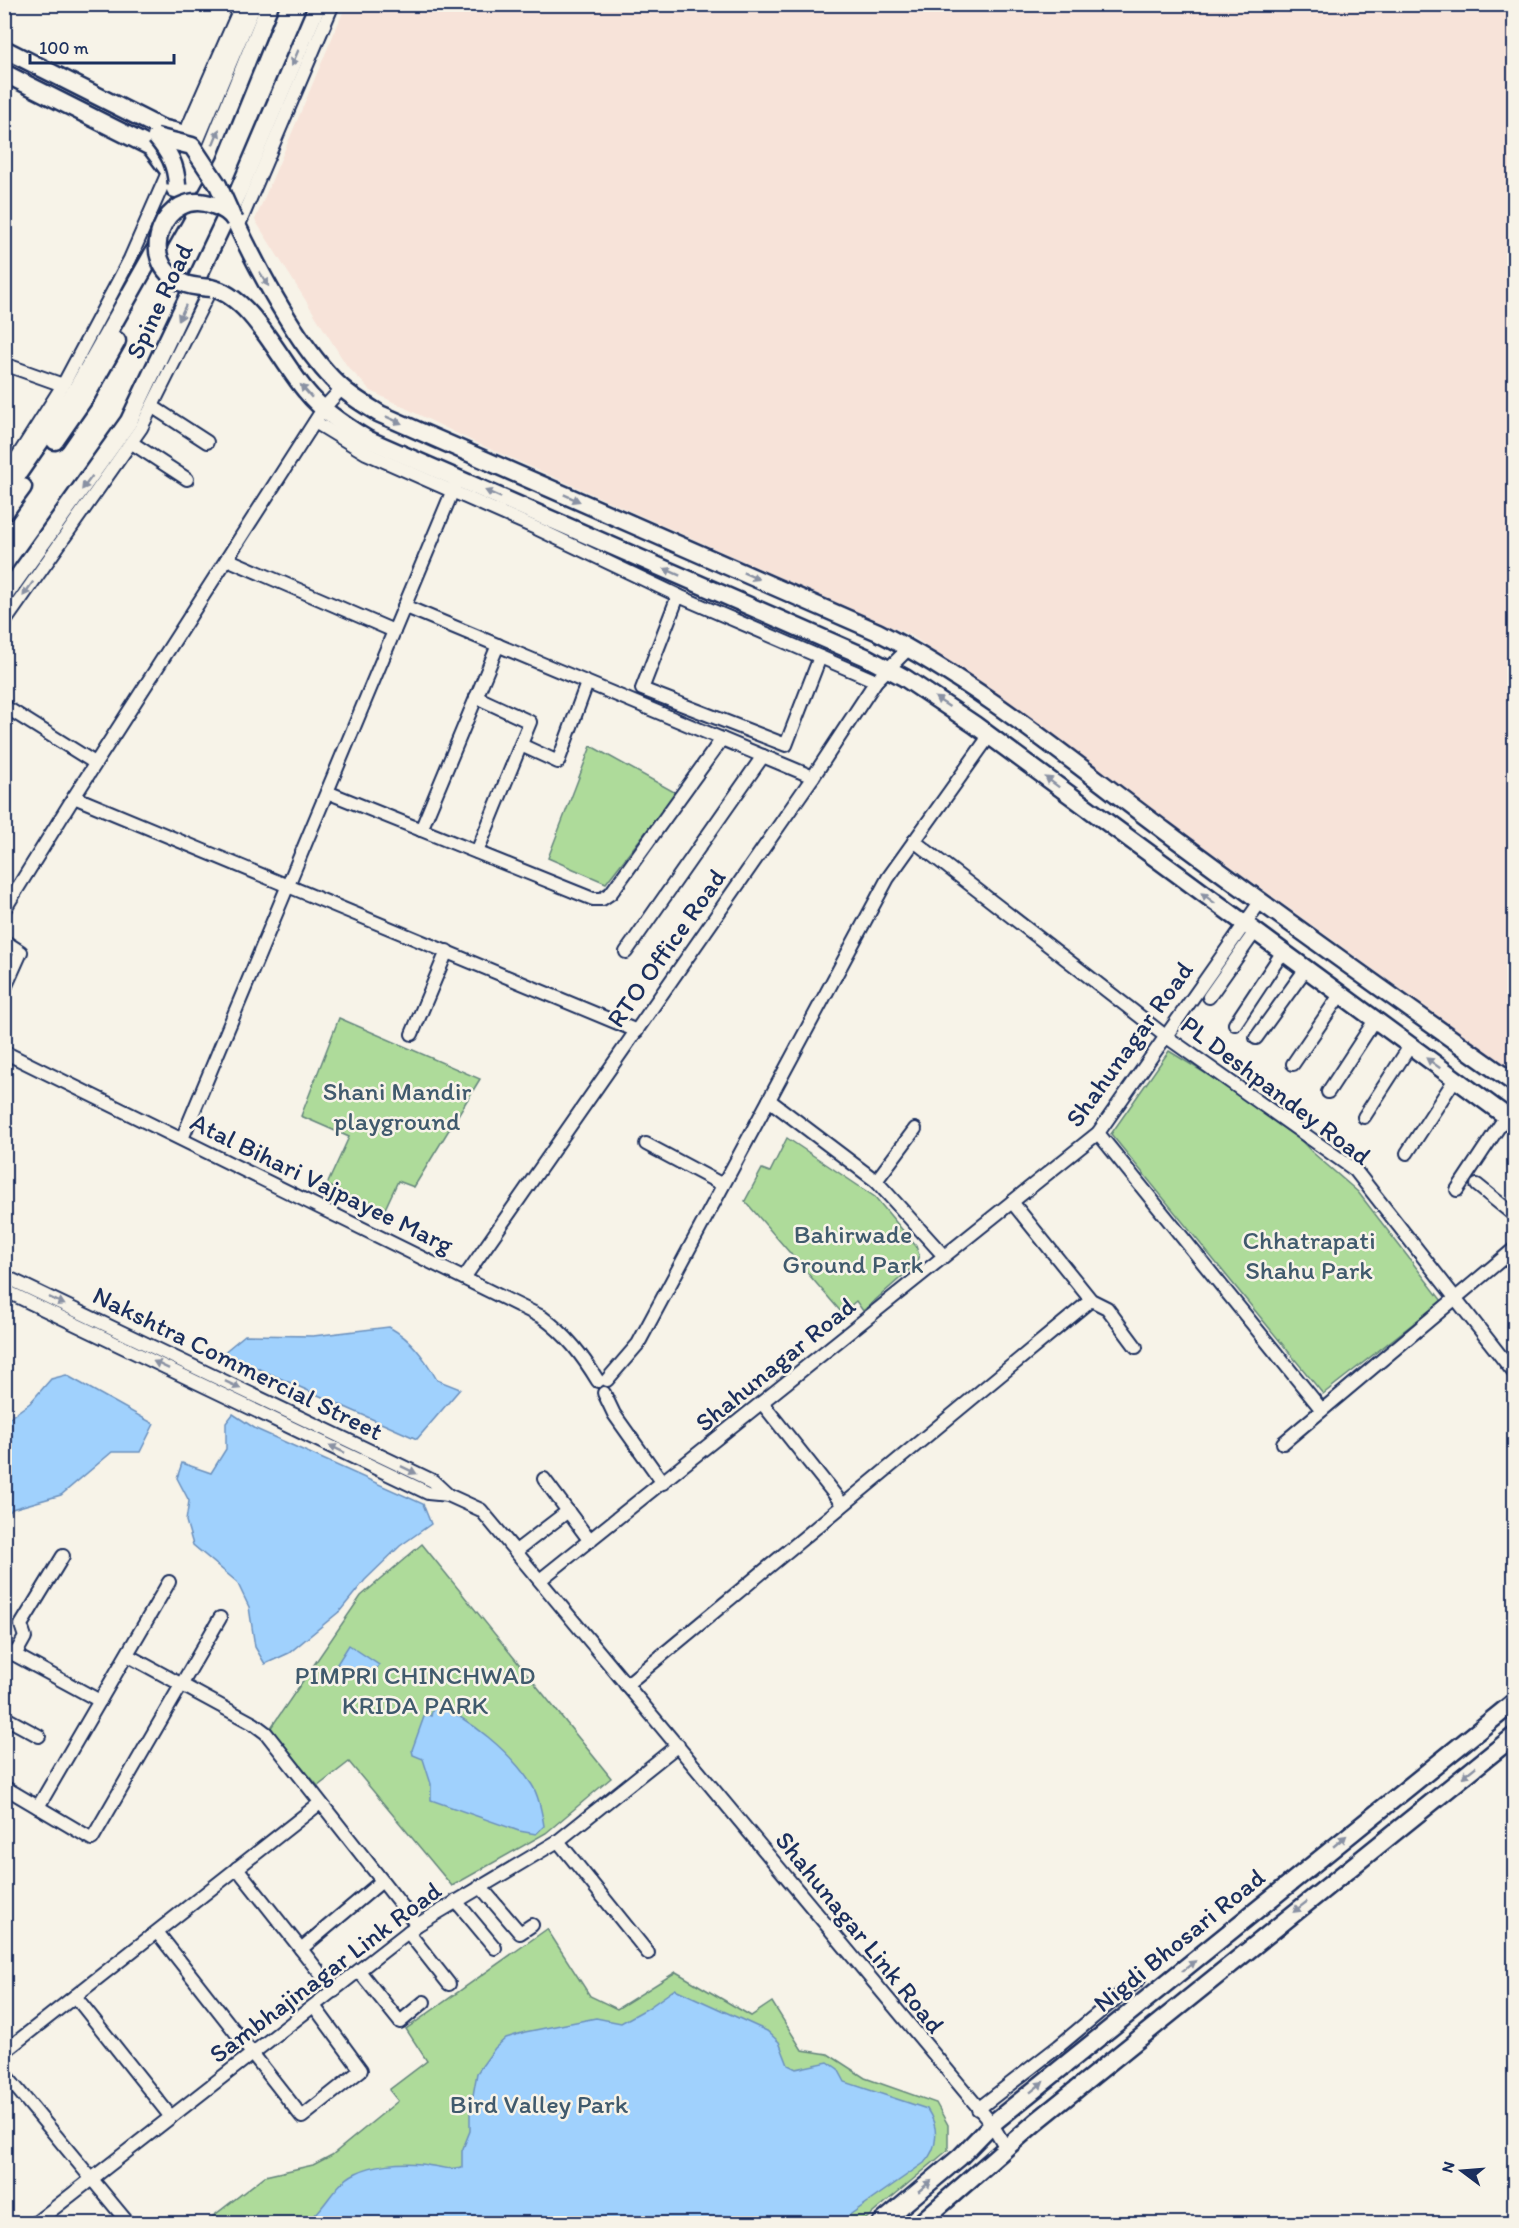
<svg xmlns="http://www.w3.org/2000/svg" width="1519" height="2228" font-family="Itim,sans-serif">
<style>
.built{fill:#f7e3d9}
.green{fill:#aedb9a;stroke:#64857c;stroke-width:1.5}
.water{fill:#a0d1fd;stroke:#6b90bd;stroke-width:1.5}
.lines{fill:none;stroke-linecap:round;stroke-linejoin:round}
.minor-casing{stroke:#1b2f5e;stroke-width:16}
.major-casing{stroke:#1b2f5e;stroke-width:21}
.minor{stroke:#f7f3e8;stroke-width:12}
.major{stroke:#f7f3e8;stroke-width:16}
.major-bridge-casing{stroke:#1b2f5e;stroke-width:21;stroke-linecap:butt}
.major-bridge{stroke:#f7f3e8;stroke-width:16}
.oneway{fill:#8991a3}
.labels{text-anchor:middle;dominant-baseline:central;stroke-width:5;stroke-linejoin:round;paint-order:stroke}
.street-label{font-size:26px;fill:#1b2f5e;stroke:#f7f3e8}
.park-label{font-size:26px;fill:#405a6d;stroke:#f7f3e8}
</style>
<rect width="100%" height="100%" fill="#f7f3e8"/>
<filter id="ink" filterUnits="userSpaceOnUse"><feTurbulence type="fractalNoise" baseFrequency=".0167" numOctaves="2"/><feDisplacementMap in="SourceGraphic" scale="12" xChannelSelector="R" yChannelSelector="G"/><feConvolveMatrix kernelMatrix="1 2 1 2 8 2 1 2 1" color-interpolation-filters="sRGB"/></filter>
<g filter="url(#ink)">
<path class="built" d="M346,5h1168v1066l-602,-435 -440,-195 -101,-50 -24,-25 -92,-146z"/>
<g class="green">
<path d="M591,746l85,47 -70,90 -58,-25z"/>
<path d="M339,1018l141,61 -66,108 -16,-6 -15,32 -56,-28 22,-48 -48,-21z"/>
<path d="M1169,1051l111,68 32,33 46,40 84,109 -119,93 -212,-260z"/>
<path d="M787,1138l88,59 41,49 3,9 -3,9 -53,47 -7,-10 -14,12 -97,-112 17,-32 8,3z"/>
<path d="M422,1544l189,234 -65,55 -94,53 -103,-124 -31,24 -48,-57 91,-133z"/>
<path d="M547,1929l43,67 27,13 59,-37 75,44 21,-14 30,48 26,4 37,24 71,25 12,22v25l-87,73 -658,1 62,-48 48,-11 19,-10 66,-54 -9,-11 38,-29 -21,-32z"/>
</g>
<g class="water">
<path d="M389,1327c23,13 35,30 48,53l23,9 -43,50 -194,-86 22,-18 68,1z"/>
<path d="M66,1375l88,49 -14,28h-28l-51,43 -49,14 -7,9v-97l25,-18 21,-24z"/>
<path d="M233,1414l23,15 167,75 8,20 -31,22 -35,34 -25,31 -51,42 -24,11 -10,-17 -6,-40 -12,-25 -44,-37 -7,-24 3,-20 -12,-23 5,-15 29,10 15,-24v-26z"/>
<path d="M349,1645l30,20 -13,18 -29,-19z"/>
<path d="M434,1703c37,17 75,47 98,82 7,11 10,28 12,41l-8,8 -17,-3 -88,-31v-16l-8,-25 -10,-4 -1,-5 13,-36 6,2z"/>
<path d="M675,1989l92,42 12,11 9,23 8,4 32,-7 10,7 7,13 82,27c12,18 12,38 -3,54l-86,60h-535c22,-10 28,-38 53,-50 18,-9 45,-11 65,-9 15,2 27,7 41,3v-16l8,-20v-19l7,-39 18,-25 11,-10 19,-6 71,-14 25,5 27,-15z"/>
</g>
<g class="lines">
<g class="minor-casing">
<g id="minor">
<path d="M238,227l95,-223"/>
<path d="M4,364l59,21"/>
<path d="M153,407l54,35"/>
<path d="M315,422l51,31 172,76 143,68 195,84"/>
<path d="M132,443l55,36"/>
<path d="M4,478l59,-93 67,-126 112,-255"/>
<path d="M227,559l167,72"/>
<path d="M678,596l-36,93 144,56 34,-88"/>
<path d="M404,606l409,171"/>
<path d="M4,623l137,-195 70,-140"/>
<path d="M476,697l54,25 -53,130"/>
<path d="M4,706l91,57"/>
<path d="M521,745l37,17 29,-79"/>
<path d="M327,792l266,107h9l9,-6 111,-154"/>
<path d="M74,797l563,234"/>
<path d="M421,830l77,-185"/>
<path d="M914,841l250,194 191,135 159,203"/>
<path d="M4,910l70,-113 249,-388 19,-21"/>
<path d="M4,941l17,11 -17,38"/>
<path d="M626,952l137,-196"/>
<path d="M1209,997l45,-64"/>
<path d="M1235,1024l47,-71"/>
<path d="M412,1034l35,-83"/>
<path d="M1256,1038l49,-68"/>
<path d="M4,1052l538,265c25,18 40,38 56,64"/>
<path d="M1293,1064l47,-69"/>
<path d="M1328,1092l47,-72"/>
<path d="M769,1100l107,81 68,75"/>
<path d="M1364,1117l46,-71"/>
<path d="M1098,1133l224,277"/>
<path d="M182,1139l276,-661"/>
<path d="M646,1144l77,41"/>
<path d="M1407,1153l48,-74"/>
<path d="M876,1181l39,-52"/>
<path d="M1477,1185l37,30"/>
<path d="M1457,1190l49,-74"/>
<path d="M1012,1202l79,98 16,8 29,39"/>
<path d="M4,1276l429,205 15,14 33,15 511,614 14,24"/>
<path d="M464,1278l349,-501 63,-96 33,-33"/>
<path d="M4,1290l424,203 20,2"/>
<path d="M607,1380l31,-36 250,-466 102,-143"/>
<path d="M604,1393l10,21 49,69"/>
<path d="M762,1403l81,102"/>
<path d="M1283,1443l231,-194"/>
<path d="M544,1479l46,62"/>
<path d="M516,1551l52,-40"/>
<path d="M540,1580l558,-447 162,-231"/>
<path d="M4,1649l96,52"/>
<path d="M15,1655l10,-18 -4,-12 42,-69"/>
<path d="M127,1655l127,69 12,9 151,192"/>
<path d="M626,1685l465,-385"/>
<path d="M4,1717l35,19"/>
<path d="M4,1787l88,52 128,-221"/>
<path d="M38,1807l131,-225"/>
<path d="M558,1841l90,112"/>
<path d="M237,1868l97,123"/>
<path d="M480,1886l40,47 12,-8"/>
<path d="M456,1901l39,47"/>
<path d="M157,1932l145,185 59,-47 -47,-64"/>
<path d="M408,1932l41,52"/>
<path d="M301,1949l81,-68"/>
<path d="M359,1971l41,51 24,-20"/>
<path d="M75,1996l96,121"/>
<path d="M4,2052l316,-249"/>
<path d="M4,2073l125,151"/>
<path d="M978,2109l81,-63 80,-67"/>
<path d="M34,2224l383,-299 141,-84 120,-96"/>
</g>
</g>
<g class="major-casing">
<g id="major">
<path d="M4,49l157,79 25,6"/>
<path d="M4,73l147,74 18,24"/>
<path d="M175,189l78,-185"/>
<path d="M235,221c24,50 65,130 107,167 11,10 25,18 38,26l498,218c103,53 194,130 287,199 115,86 232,169 349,252"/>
<path d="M211,288c40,8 69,73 95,103 16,20 39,35 61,48l499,218 39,21 70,47 539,397"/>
<path d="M55,441l31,-45 31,-55"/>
<path d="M4,494l72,-104 133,-236 61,-150"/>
<path d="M4,513l19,-26"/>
<path d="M4,596l125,-175 110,-231 79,-186"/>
<path d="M880,2224l80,-67 32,-33 522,-422"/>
<path d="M919,2224l118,-103 477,-385"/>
</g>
</g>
<use href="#minor" class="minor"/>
<use href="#major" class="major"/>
<g class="major-bridge-casing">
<g id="major-bridge">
<path d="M156,137l36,9 26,39 13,29"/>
<path d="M156,137c13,15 20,28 21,48"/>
<path d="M211,288c-9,-1 -19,-1 -28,-5 -49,-20 -20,-97 30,-78 9,3 17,7 22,16"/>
</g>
</g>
<use href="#major-bridge" class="major-bridge"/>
</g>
<defs><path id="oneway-solid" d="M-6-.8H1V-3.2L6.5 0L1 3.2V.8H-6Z" transform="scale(1.5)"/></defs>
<g class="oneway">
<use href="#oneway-solid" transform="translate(295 58) rotate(113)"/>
<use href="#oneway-solid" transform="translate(216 137) rotate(-68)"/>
<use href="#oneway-solid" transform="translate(264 279) rotate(58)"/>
<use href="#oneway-solid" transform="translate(182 313) rotate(115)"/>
<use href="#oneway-solid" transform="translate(306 391) rotate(-131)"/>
<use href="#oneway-solid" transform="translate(394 420) rotate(24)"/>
<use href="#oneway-solid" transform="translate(87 483) rotate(127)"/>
<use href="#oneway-solid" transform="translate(493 494) rotate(-156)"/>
<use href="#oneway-solid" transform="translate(572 498) rotate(24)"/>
<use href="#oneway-solid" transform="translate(672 572) rotate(-156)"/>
<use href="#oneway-solid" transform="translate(751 576) rotate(24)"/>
<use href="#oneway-solid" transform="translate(28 589) rotate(125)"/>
<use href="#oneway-solid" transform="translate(942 702) rotate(-146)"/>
<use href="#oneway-solid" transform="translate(1052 782) rotate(-143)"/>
<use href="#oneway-solid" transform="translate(1208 898) rotate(-143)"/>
<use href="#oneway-solid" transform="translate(1433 1063) rotate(-144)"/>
<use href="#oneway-solid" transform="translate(57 1301) rotate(26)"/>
<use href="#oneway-solid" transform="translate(161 1365) rotate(-154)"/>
<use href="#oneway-solid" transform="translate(233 1385) rotate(26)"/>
<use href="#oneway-solid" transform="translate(337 1449) rotate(-154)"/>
<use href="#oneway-solid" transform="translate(409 1470) rotate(26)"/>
<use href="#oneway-solid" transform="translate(1469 1772) rotate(141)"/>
<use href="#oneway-solid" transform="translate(1340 1841) rotate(-40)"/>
<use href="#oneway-solid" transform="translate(1300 1907) rotate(142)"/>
<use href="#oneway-solid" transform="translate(1189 1966) rotate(-38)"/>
<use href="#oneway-solid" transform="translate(1037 2087) rotate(-39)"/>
<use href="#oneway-solid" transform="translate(925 2186) rotate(-40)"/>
</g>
</g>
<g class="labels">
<g class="street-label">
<text transform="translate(159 301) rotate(-65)">Spine Road</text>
<text transform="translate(666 948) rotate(-55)">RTO Office Road</text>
<text transform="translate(1129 1044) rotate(-54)">Shahunagar Road</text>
<text transform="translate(1276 1090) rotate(37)">PL Deshpandey Road</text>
<text transform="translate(322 1183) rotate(26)">Atal Bihari Vajpayee Marg</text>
<text transform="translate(238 1363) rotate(26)">Nakshtra Commercial Street</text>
<text transform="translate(775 1364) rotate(-39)">Shahunagar Road</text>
<text transform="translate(860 1932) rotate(51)">Shahunagar Link Road</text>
<text transform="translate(1179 1940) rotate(-39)">Nigdi Bhosari Road</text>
<text transform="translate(325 1972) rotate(-37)">Sambhajinagar Link Road</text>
</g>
<g class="park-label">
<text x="397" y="1091">Shani Mandir<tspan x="397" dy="30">playground</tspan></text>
<text x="853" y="1234">Bahirwade<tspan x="853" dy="30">Ground Park</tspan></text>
<text x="1309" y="1240">Chhatrapati<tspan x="1309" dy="30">Shahu Park</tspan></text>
<text x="415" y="1675">PIMPRI CHINCHWAD<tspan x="415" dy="30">KRIDA PARK</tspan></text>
<text x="539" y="2104">Bird Valley Park</text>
</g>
</g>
<rect width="1519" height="2228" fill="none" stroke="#f7f3e8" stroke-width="24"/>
<rect x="12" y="12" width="1495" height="2204" fill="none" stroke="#1b2f5e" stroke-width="2" filter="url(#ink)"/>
<g transform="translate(1462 2171) rotate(286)" stroke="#f7f3e8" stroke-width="4.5" paint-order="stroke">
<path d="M0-4.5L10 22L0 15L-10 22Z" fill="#1b2f5e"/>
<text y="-9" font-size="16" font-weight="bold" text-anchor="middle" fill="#1b2f5e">N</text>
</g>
<path d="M30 54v9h144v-9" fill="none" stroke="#1b2f5e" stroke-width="3"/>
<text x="39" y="54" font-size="18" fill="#1b2f5e" stroke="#f7f3e8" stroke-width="4.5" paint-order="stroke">100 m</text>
</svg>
